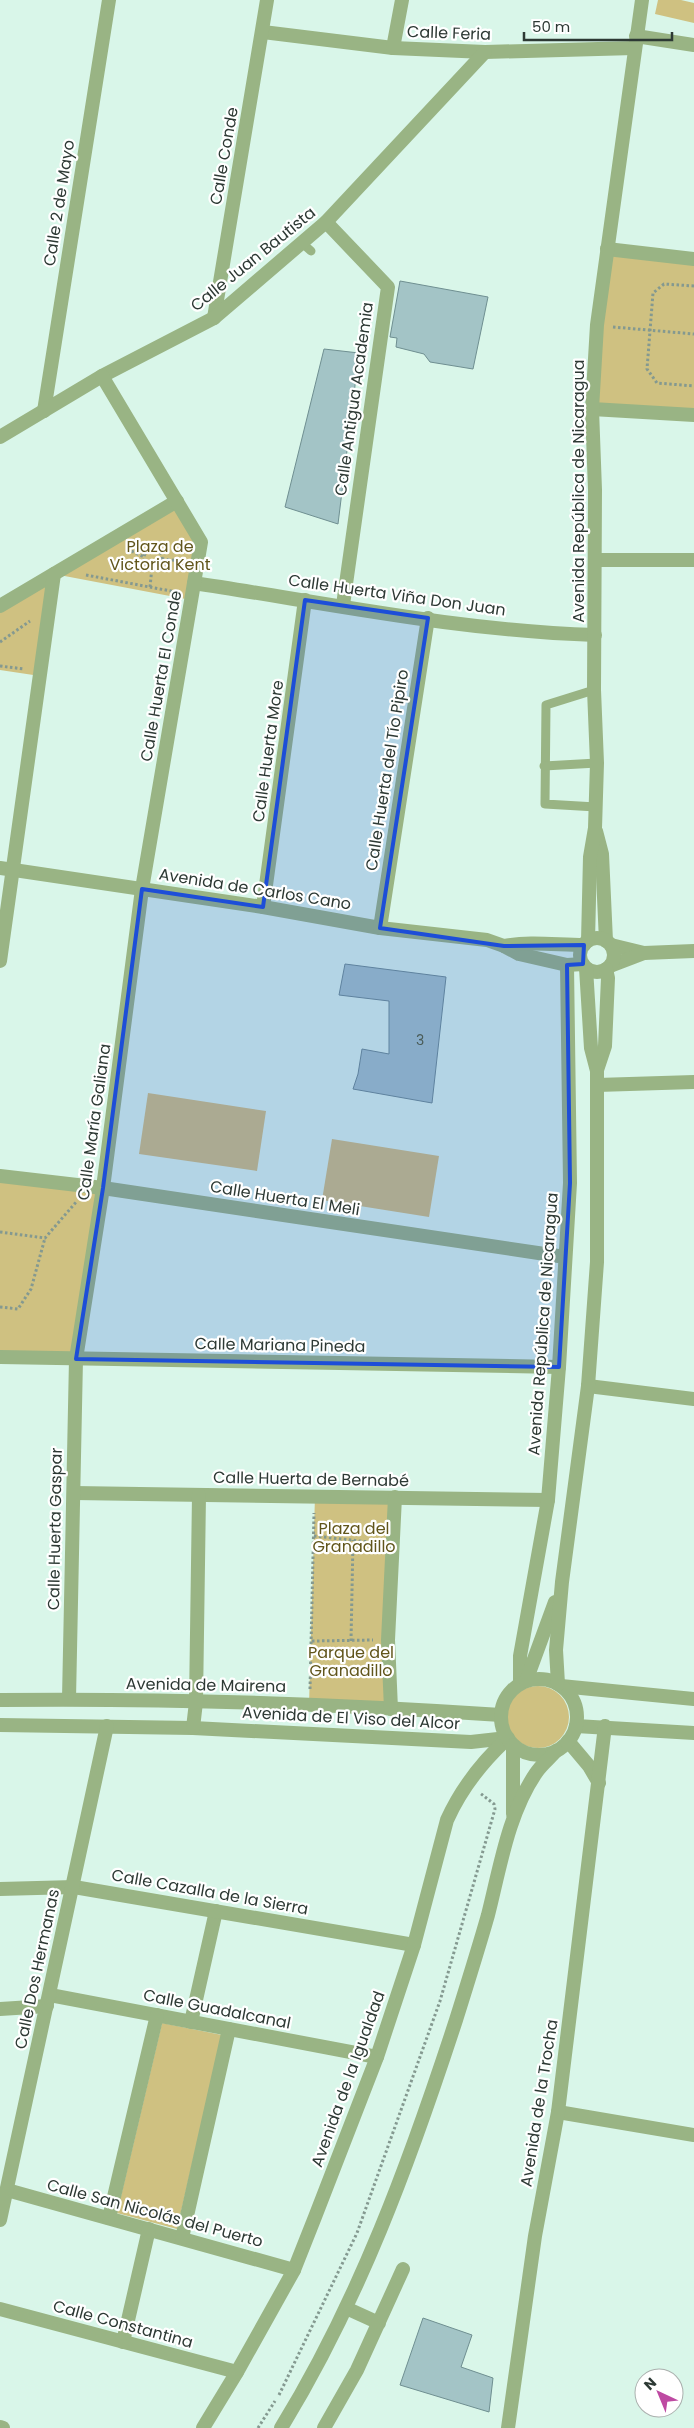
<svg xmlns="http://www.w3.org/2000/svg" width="694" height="2428" font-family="Poppins,sans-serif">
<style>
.green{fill:#cfc181}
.building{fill:#a3c4c6;stroke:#6f8f91}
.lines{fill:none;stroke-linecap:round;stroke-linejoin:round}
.path{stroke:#849990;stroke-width:3;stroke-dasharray:2.5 2.5;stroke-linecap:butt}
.service{stroke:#99b484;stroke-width:9}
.pedestrian{stroke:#99b484;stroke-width:14}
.minor{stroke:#99b484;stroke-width:14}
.tertiary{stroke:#99b484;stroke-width:14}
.marked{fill:#1d4ed8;fill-opacity:0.2;stroke:#1d4ed8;stroke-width:4;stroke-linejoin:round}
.labels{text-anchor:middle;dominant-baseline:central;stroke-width:4.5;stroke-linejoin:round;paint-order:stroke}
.number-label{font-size:14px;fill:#4a5c58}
.street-label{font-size:16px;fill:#2d3934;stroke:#fff}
.park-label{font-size:16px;fill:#61551b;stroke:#fff}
</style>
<rect width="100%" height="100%" fill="#d9f6e9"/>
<g class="green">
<path d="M658,0h23l13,3v20l-39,-9z"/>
<path d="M607,249l87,10v155l-99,-8z"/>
<path d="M177,501l24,41 -10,58 -137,-26 -14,102 -40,-6v-64z"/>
<path d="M148,1093l118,18 -9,60 -118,-17z"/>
<path d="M332,1139l107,17 -10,61 -107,-17z"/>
<path d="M0,1176l103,12 -27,171 -76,-2z"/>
<path d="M315,1496l80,1 -4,212 -82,-4z"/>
<circle cx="538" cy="1717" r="31"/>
<path d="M162,2023l60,12 -45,194 -60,-16z"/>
</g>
<g class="building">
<path d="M400,281l88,16 -15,72 -43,-7 -6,-8 -28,-7 1,-9 -7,-1z"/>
<path d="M324,349l35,4 -21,171 -53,-17z"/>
<path d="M345,964l101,13 -14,126 -79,-14 5,-15 4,-25 27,5v-53l-50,-6z"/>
<path d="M423,2318l49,17 -11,32 32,11 -4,34 -89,-27z"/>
</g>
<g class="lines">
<g class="path">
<path d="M694,286l-30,-2 -11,9 -6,76 10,14 37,3"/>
<path d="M613,327l81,7"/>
<path d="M127,549l17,8"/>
<circle cx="153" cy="558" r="9"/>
<path d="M162,559l19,2"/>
<path d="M86,575l90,17"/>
<path d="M150,587l2,-20"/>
<path d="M0,642l30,-21"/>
<path d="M0,666l24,3"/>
<path d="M0,1232l45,6 32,-37"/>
<path d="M0,1307l18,2 13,-20 14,-51"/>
<path d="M314,1536l64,7"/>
<path d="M312,1641l61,-1"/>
<path d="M351,1641l2,-101"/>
<path d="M310,1689l4,-176"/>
<path d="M279,2395l78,-162 83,-232 55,-192 -1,-5 -14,-11"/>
<path d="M258,2428l17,-27"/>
</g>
<g class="service">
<path d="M302,243l9,8"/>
<path d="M594,690l-48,15 -1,99 51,3"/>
<path d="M544,766l53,-3"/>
</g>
<g class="pedestrian">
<path d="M597,1085l97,-3"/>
<path d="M50,1995l327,62"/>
<path d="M0,2009l47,-3"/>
<path d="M191,2022l25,-111"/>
<path d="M7,2190l287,80"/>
<path d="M109,2218l48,-203"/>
<path d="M182,2238l47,-209"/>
<path d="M123,2342l26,-113"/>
<path d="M0,2427l3,1"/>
</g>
<g class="minor">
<path d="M263,32l130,16 92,4 149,-4"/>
<path d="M636,36l58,9"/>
<path d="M393,48l9,-48"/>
<path d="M326,222l62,65 -45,318"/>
<path d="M607,249l87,10"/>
<path d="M214,318l53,-318"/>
<path d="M592,409l102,6"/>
<path d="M44,411l65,-411"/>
<path d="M0,437l102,-61 112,-58 112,-96 159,-170"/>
<path d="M595,560h99"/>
<path d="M194,583c133,20 267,48 401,52"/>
<path d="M0,606l177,-105"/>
<path d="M0,868l263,39 117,21 107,12 17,6 15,8 48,11 16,-1"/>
<path d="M263,907l42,-307"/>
<path d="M380,928l48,-310"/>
<path d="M611,945l33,8"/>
<path d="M504,946c26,-5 53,-1 80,-1"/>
<path d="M0,961l54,-387"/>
<path d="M610,966l34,-13 50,-2"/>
<path d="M0,1176l103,12 462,69"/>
<path d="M0,1357l559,10"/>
<path d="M588,1386l106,13"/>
<path d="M74,1493l474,7"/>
<path d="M520,1684v-28l28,-156 11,-133 11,-184 -3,-218"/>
<path d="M561,1686l133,13"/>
<path d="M69,1699l7,-340 27,-171 39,-299 59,-347 -99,-166"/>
<path d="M0,1700c167,-2 334,4 501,15"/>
<path d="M391,1709l-3,-69 7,-143"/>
<path d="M0,1725l193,3 278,14 36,-4"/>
<path d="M576,1726l118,7"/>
<path d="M193,1728l3,-26 3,-207"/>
<path d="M568,1741l21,25 10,17"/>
<path d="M0,1889l74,-2 340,58"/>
<path d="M558,2112l136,23"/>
<path d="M0,2220l107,-494"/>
<path d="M346,2308l33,15"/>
<path d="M0,2309l237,63"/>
<path d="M203,2428l34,-56 57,-102 21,-53 62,-160 37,-112 33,-125c14,-31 36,-59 61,-82"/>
<path d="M324,2428l33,-58 46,-101"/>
<path d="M508,2428l27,-192 23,-124 47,-386"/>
</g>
<g class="tertiary">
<path d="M596,831l6,23 4,87"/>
<circle cx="597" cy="955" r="17"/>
<path d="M588,941l2,-84 5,-29 2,-65 -3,-73 1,-200 -3,-81 5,-84 45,-325"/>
<path d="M597,1070l8,-24 3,-68 -2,-9"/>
<circle cx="539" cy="1717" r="38"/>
<path d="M526,1681l29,-79"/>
<path d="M558,1684l-2,-34 6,-68 26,-196 9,-124v-191l-6,-23 -5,-80"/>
<path d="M513,1814v-69"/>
<path d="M281,2428c78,-127 129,-267 175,-408 11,-35 22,-70 32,-105 12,-47 20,-101 48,-142 5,-8 14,-15 20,-22"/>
</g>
</g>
<path class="marked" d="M305,600l123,18 -48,310 124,18 80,-1 -1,19 -16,1 3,218 -11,184 -483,-8 27,-171 39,-299 121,18z"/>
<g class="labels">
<g class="number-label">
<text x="420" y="1040">3</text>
</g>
<g class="street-label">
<text transform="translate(449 33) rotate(2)">Calle Feria</text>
<text transform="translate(224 156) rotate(-80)">Calle Conde</text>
<text transform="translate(59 203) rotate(-81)">Calle 2 de Mayo</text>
<text transform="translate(253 259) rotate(-39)">Calle Juan Bautista</text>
<text transform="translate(354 399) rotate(-82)">Calle Antigua Academia</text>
<text transform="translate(578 491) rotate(-90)">Avenida República de Nicaragua</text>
<text transform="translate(397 595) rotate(8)">Calle Huerta Viña Don Juan</text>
<text transform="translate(161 676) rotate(-80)">Calle Huerta El Conde</text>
<text transform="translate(268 751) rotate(-82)">Calle Huerta More</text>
<text transform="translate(387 770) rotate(-81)">Calle Huerta del Tío Pipiro</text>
<text transform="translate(255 889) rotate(9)">Avenida de Carlos Cano</text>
<text transform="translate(94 1122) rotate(-82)">Calle María Galiana</text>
<text transform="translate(285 1198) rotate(9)">Calle Huerta El Meli</text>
<text transform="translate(543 1324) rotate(-86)">Avenida República de Nicaragua</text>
<text transform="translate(280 1345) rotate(1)">Calle Mariana Pineda</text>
<text transform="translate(311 1479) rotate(1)">Calle Huerta de Bernabé</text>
<text transform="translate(55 1529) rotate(-89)">Calle Huerta Gaspar</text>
<text transform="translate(206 1685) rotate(1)">Avenida de Mairena</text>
<text transform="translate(351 1718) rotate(3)">Avenida de El Viso del Alcor</text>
<text transform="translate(210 1892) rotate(10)">Calle Cazalla de la Sierra</text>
<text transform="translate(37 1969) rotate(-78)">Calle Dos Hermanas</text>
<text transform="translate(217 2009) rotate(11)">Calle Guadalcanal</text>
<text transform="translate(348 2079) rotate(-70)">Avenida de la Igualdad</text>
<text transform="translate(539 2103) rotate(-81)">Avenida de la Trocha</text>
<text transform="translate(155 2213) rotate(15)">Calle San Nicolás del Puerto</text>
<text transform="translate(123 2324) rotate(15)">Calle Constantina</text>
</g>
<g class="park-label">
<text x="160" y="546">Plaza de<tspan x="160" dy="18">Victoria Kent</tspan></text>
<text x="354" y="1528">Plaza del<tspan x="354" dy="18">Granadillo</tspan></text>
<text x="351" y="1652">Parque del<tspan x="351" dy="18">Granadillo</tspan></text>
</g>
</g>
<g transform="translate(659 2393) rotate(316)"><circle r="24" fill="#ffffff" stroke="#abb0ae"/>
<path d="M0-4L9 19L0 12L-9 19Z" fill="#be4aa2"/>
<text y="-8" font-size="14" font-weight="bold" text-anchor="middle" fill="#2d3934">N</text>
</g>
<path d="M524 32v8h148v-8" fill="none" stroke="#2d3934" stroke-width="2.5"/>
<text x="532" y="32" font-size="15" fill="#2d3934" stroke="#ffffff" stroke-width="4" paint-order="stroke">50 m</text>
</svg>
